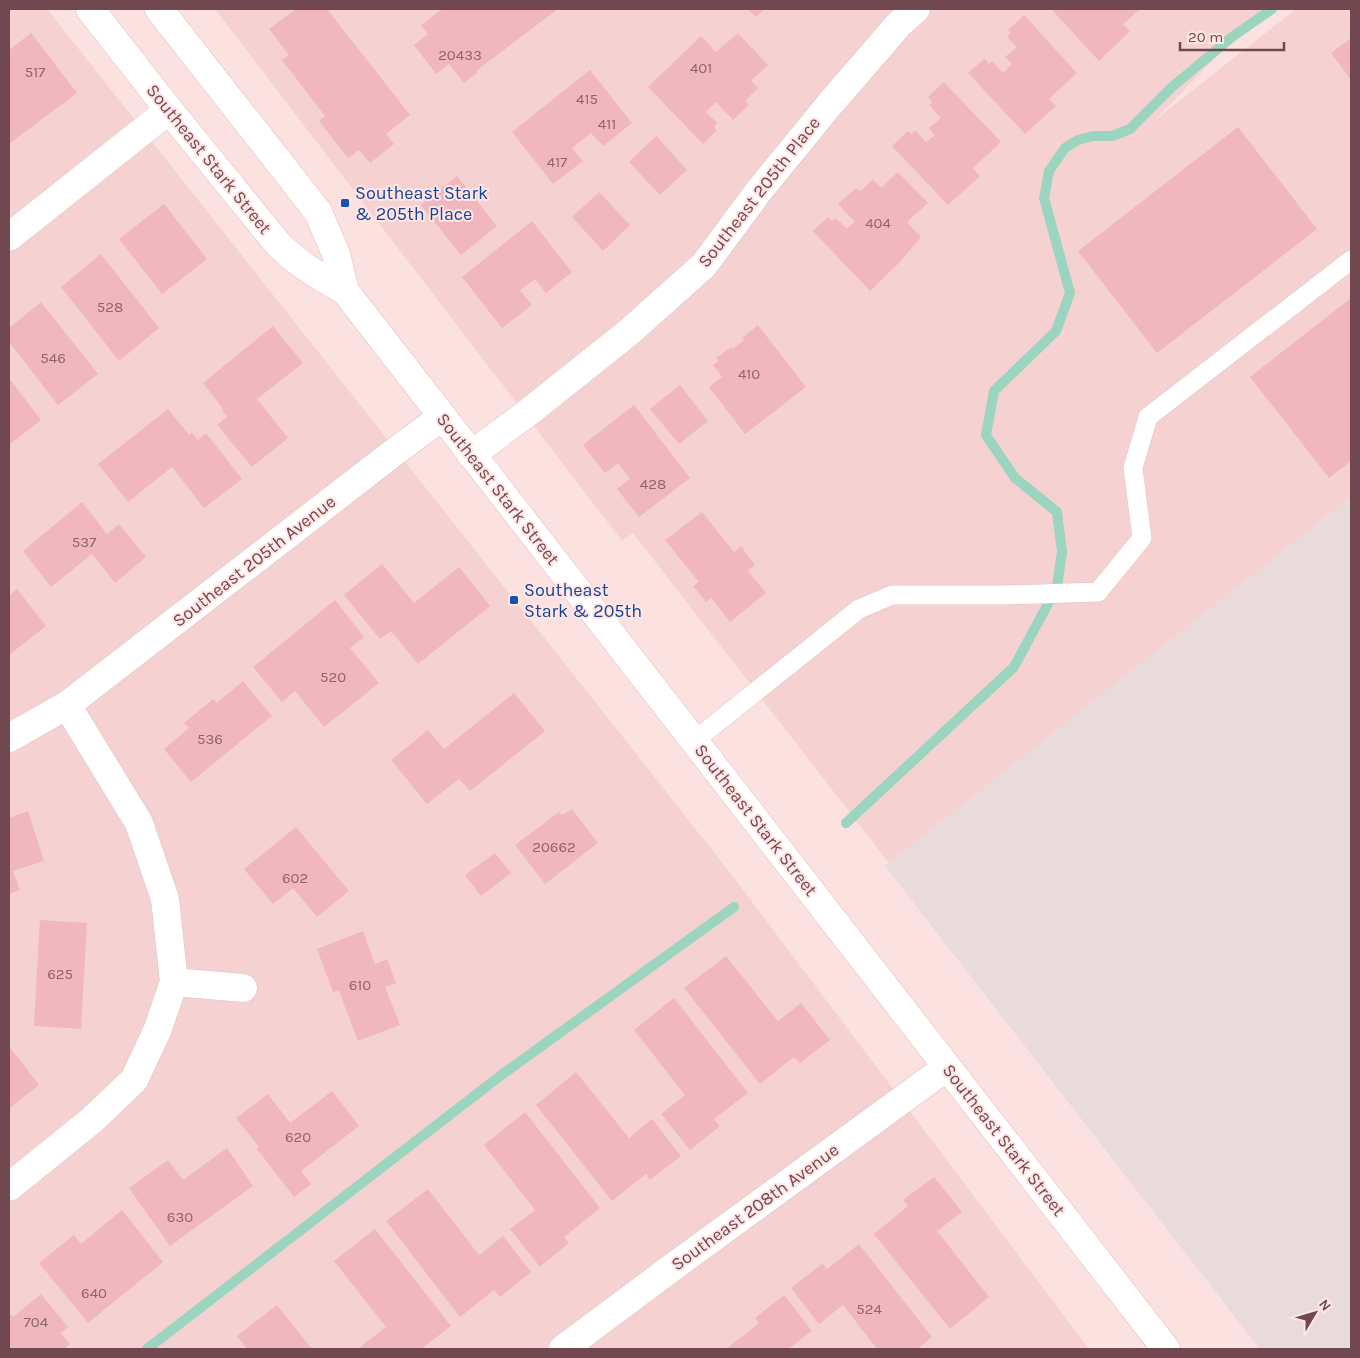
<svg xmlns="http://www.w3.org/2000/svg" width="1360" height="1358" font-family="Karla,sans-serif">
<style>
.residential{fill:#f5d2d1}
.industrial{fill:#e9dbdc}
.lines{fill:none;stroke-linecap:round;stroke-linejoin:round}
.stream{stroke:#9bd5bf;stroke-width:10}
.building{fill:#f0b7bf}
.service-casing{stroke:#e1bec0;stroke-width:20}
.minor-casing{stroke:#e1bec0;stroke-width:29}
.secondary-casing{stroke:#e6bbbe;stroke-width:29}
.service{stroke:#fff;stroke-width:19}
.minor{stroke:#fff;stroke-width:28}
.secondary{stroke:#fff;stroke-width:28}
.transit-dot{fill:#1a4fb4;stroke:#ffe6e4;stroke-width:2}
.labels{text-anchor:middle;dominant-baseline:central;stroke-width:4;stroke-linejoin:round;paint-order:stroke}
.number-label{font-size:15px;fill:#91646b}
.street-label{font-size:18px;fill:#71484f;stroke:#ffe6e4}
.transit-label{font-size:18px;fill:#164399;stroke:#ffe6e4;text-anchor:start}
</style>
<rect width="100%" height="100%" fill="#fbe1df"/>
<g class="residential">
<path d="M9,9h38l681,861 361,479h-1080z"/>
<path d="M215,9h1047l-107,111 141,-111h55v488l-462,366 -256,-330 -11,8z"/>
</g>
<path class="industrial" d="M1351,497v852h-91l-375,-483z"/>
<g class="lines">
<g class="stream">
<path d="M846,823l168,-156 43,-80 5,-35 -5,-40 -42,-34 -29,-43 8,-44 62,-60 14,-38 -26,-95 5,-27 16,-23 13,-8 15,-4h19l18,-7 42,-42 60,-50 40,-28"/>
<path d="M147,1349l353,-273 234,-169"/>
</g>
</g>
<g class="building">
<path d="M296,9h31l83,106 -24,19 8,10 -24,19 -11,-13 -11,8 -29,-37 6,-5 -43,-56 7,-5 -20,-26z"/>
<path d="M442,9h116l-82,62 1,2 -13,10 -15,-19 -13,10 -22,-29 14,-11 -7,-9z"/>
<path d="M748,9h16l-8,8z"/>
<path d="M1051,9h89l-17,15 7,7 -31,30z"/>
<path d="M1024,15l53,58 -28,26 7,7 -31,28 -57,-61 16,-14 5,5 3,-3 11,12 9,-9 -7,-7 12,-10 -10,-10 4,-4 -3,-3z"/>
<path d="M31,33l46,60 -68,51v-94z"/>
<path d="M738,33l30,32 -17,16 7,7 -13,13 4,4 -16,15 -17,-18 -10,10 11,11 -3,4 3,3 -14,14 -55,-57 53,-51 15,16z"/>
<path d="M1351,38v42l-20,-27z"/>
<path d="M590,70l42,53 -29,23 -12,-13 -19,15 11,13 -30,23 -41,-52z"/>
<path d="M944,82l57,60 -28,26 7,8 -32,29 -56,-59 16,-15 4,3 3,-4 11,12 9,-7 -6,-7 12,-10 -12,-13 3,-3 -4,-5z"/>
<path d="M1238,127l79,102 -160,124 -79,-102z"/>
<path d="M656,136l31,34 -27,25 -31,-33z"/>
<path d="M898,172l30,31 -21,19 14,15 -21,25 -30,29 -57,-60 15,-14 4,4 4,-3 11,11 8,-7 -17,-18 18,-16 5,3 12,-12 8,9z"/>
<path d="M457,176l40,50 -36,29 -40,-50z"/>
<path d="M599,192l31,33 -27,26 -31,-34z"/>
<path d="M164,204l43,55 -45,35 -43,-55z"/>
<path d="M532,221l40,51 -26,21 -11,-14 -15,11 12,15 -30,23 -40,-51z"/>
<path d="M101,254l58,74 -40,33 -58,-74z"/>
<path d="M1351,298v163l-22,17 -79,-101z"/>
<path d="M41,302l57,72 -40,31 -49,-63v-14z"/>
<path d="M758,325l48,62 -61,47 -36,-47 13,-10 -9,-12 6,-4 -3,-3 15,-11 1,2 12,-9 -2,-2z"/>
<path d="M273,326l30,37 -46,36 31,39 -36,29 -35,-42 10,-8 -5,-7 1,-1 -20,-26z"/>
<path d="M9,378l32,42 -32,25z"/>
<path d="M680,385l28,36 -29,23 -29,-35z"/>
<path d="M634,405l56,73 -51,39 -22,-28 13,-10 -12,-16 -13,10 -22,-28z"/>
<path d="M168,409l21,26 3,-2 6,7 8,-7 36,46 -38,29 -32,-41 -44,35 -30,-38z"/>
<path d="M82,502l25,32 12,-10 27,33 -31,26 -23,-29 -41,33 -28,-36z"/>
<path d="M702,512l32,40 7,-6 14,19 -7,6 18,22 -36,29 -19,-24 -5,4 -13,-16 6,-4 -34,-42z"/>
<path d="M382,564l32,39 45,-36 31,39 -72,58 -27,-33 -11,8 -36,-44z"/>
<path d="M17,589l29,37 -37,29v-59z"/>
<path d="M335,600l29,37 -14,11 29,35 -55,44 -29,-36 -13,11 -29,-35z"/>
<path d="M243,681l29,35 -81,66 -27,-33 25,-21 -5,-5 29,-24 4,4z"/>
<path d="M514,693l31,38 -75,60 -11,-12 -32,25 -36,-44 37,-30 16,19z"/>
<path d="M572,809l26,34 -53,41 -30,-39 44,-33 3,3z"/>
<path d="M28,811l16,50 -31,10 7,19 -11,4v-76z"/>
<path d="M296,827l53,64 -32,26 -24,-29 -20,16 -29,-35z"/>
<path d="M495,853l16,20 -30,23 -16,-21z"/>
<path d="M40,920l47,3 -6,106 -47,-3z"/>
<path d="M363,931l12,33 12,-5 9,24 -11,4 15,38 -42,16 -19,-50 -6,1 -16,-43z"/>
<path d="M726,956l52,65 23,-18 29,37 -30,23 -6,-6 -34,27 -76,-96z"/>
<path d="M674,998l74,95 -34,26 6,7 -30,24 -29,-36 24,-19 -51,-65z"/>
<path d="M9,1046l30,39 -30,24z"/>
<path d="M576,1072l53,66 23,-19 29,37 -31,24 -4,-6 -34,27 -76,-96z"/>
<path d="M332,1091l27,35 -58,45 10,13 -17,13 -37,-48 2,-2 -23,-29 32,-24 22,29z"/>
<path d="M525,1112l75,96 -36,29 5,6 -29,24 -30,-38 25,-19 -51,-65z"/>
<path d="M227,1148l26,38 -83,60 -41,-58 39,-28 15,20z"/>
<path d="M934,1177l28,35 -25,19 52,66 -39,32 -76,-95 34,-28 -5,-6z"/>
<path d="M428,1189l51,66 24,-19 28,36 -31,25 -6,-7 -34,27 -74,-96z"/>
<path d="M122,1210l41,52 -75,61 -49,-60 35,-28 7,9z"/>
<path d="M375,1229l76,97 -30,23h-60l-1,-2 26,-20 -52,-66z"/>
<path d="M859,1244l73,93 -15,12h-40l-34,-44 -24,19 -28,-36 31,-24 5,5z"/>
<path d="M41,1294l27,33 -8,6 10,11 -6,5h-55v-37l4,5z"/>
<path d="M784,1295l28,36 -24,18h-62l33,-26 -4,-5z"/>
<path d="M277,1305l35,44h-65l-10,-13z"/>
</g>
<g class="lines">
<g class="service-casing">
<path id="service" d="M694,741l165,-132 33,-14h114l92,-3 44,-54 -9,-70 15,-51 203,-157"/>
</g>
<g class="minor-casing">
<g id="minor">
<path d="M9,237l160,-127"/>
<path d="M471,455l59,-44 99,-79 75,-67 54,-73 71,-87 70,-81 17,-15"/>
<path d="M9,738l58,-33 326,-252 49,-36"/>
<path d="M174,982l69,6"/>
<path d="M9,1187l83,-67 42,-40 23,-49 17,-49 -9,-83 -26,-76 -72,-118"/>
<path d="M563,1349l103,-77 281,-205"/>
</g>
</g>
<g class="secondary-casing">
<g id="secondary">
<path d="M90,9l79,101 109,134c20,20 42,33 67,47l821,1058"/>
<path d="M159,9l159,203 18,42 9,37"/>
</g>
</g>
<use href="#service" class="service"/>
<use href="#minor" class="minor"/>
<use href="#secondary" class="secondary"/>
</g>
<g class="transit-dot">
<rect x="340" y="198" width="10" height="10" rx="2.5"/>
<rect x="509" y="595" width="10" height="10" rx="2.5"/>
</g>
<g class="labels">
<g class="number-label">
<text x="460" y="55">20433</text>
<text x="701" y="68">401</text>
<text x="35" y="72">517</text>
<text x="587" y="99">415</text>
<text x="607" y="124">411</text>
<text x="557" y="162">417</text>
<text x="878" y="223">404</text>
<text x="110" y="307">528</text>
<text x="53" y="358">546</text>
<text x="749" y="374">410</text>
<text x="653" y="484">428</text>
<text x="84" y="542">537</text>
<text x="333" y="677">520</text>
<text x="210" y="739">536</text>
<text x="554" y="847">20662</text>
<text x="295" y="878">602</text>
<text x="60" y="974">625</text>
<text x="360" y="985">610</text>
<text x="298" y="1137">620</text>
<text x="180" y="1217">630</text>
<text x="94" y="1293">640</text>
<text x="869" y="1309">524</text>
<text x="36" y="1322">704</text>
</g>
<g class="street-label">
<text transform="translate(209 159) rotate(51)">Southeast Stark Street</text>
<text transform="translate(759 192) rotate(-52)">Southeast 205th Place</text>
<text transform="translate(498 489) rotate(52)">Southeast Stark Street</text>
<text transform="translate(254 561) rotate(-38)">Southeast 205th Avenue</text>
<text transform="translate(756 820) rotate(52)">Southeast Stark Street</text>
<text transform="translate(1004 1140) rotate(52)">Southeast Stark Street</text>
<text transform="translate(755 1207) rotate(-36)">Southeast 208th Avenue</text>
</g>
<g class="transit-label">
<text x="355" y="193">Southeast Stark<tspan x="355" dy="21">&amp; 205th Place</tspan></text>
<text x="524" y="590">Southeast<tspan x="524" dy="21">Stark &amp; 205th</tspan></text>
</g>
</g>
<rect width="1360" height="1358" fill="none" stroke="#71484f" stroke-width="20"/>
<g transform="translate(1315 1313) rotate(52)" stroke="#ffe6e4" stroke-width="4" paint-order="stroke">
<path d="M0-4L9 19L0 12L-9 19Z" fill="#71484f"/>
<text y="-8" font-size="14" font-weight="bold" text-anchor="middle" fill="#71484f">N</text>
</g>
<path d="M1180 42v8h104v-8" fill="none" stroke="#71484f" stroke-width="2.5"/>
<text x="1188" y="42" font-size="15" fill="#71484f" stroke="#ffe6e4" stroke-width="4" paint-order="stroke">20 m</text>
</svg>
